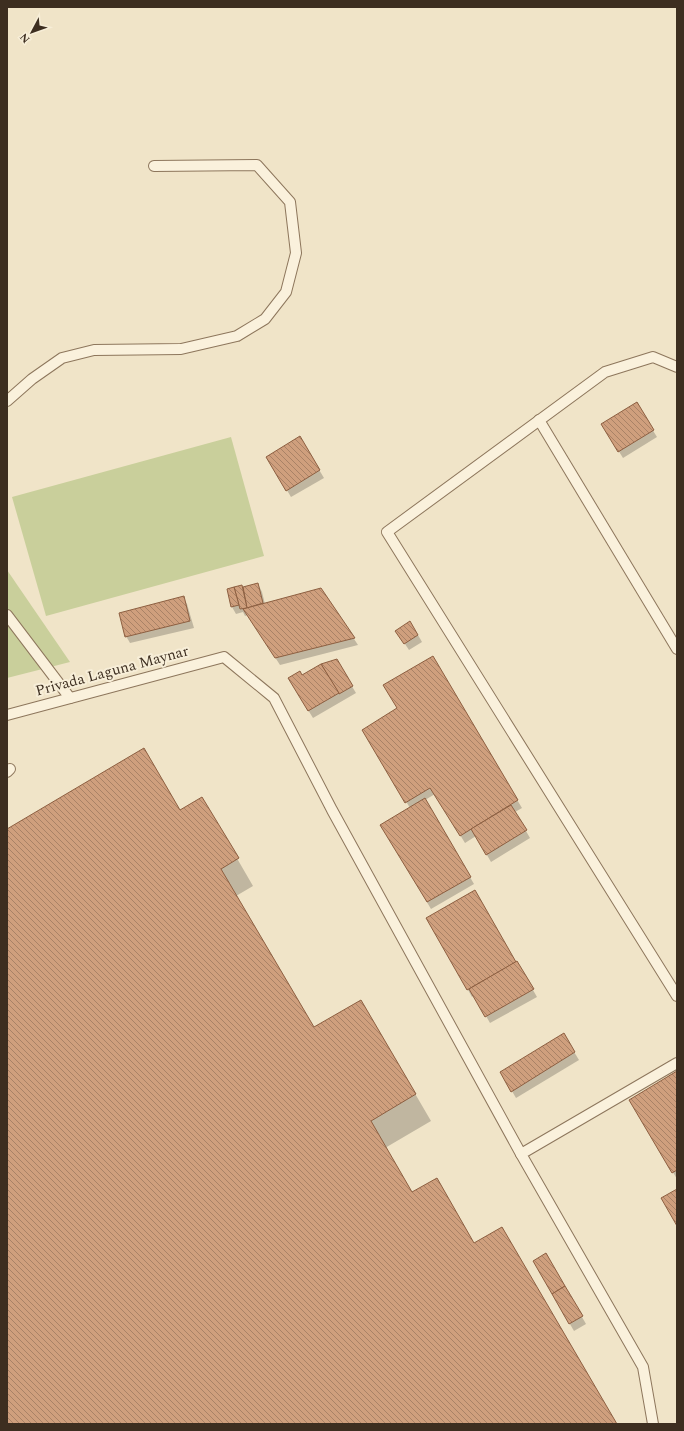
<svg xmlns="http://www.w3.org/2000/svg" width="684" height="1431" font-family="Spectral,serif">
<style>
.green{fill:#c9cf9b}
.shadow{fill:#0003}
.building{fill:url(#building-back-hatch);stroke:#8d5f41}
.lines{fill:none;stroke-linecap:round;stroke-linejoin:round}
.service-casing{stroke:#8d765c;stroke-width:12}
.service{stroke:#faf1dc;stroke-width:10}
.labels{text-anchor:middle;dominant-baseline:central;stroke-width:4;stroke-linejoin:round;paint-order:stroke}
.street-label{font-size:15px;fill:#3d2e20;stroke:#f7eed8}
</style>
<defs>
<pattern id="building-back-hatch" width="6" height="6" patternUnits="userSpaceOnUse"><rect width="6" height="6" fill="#cf9f7d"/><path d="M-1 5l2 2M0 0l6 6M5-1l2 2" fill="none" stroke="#a98266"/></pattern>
</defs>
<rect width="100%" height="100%" fill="#f0e4c8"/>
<g class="green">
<path d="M231,437l33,119 -218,60 -34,-119z"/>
<path d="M7,570l63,92 -63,16z"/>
</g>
<g class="shadow">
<path d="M636,403l21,34 -34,21 -21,-34z"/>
<path d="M300,438l24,40 -33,19 -24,-40z"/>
<path d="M258,584l4,8 3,12 56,-15 37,56 -78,20 -32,-50 -3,1 -2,-4 -7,2 -4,-7 10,-21 1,2z"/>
<path d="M183,597l4,7 7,24 -64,15 -4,-7z"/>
<path d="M418,635l4,7 -13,8 -8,-12z"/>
<path d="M432,658l90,150 -7,4 15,26 -39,24 -15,-26 -11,7 -30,-49 -10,6 49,84 -43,25 -50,-84 29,-17 -47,-78 35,-22z"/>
<path d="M336,660l20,33 -43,25 -24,-39 13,-2z"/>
<path d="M202,798l51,88 -17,10 78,133 47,-28 70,120 -46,27 27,46 62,50 142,180h-609v-594l172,-19z"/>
<path d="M427,918l90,44 20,35 -47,26 -16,-28 -2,2z"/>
<path d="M563,1034l16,26 -63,38 -15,-26z"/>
<path d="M677,1072v107l-43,-72z"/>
<path d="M546,1254l40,70 -12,7 -40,-69z"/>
</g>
<g class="building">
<path d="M637,402l17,28 -36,22 -17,-28z"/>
<path d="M300,436l20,34 -34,21 -20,-34z"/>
<path d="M258,583l5,20 -16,5 -4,-21z"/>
<path d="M242,585l5,23 -7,1 -6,-22z"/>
<path d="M234,587l5,18 -8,2 -4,-18z"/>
<path d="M321,588l34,50 -80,20 -32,-49z"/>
<path d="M184,596l6,25 -65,16 -6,-24z"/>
<path d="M410,621l8,14 -14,9 -9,-13z"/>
<path d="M433,656l85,144 -58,36 -30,-48 -25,15 -43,-73 35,-22 -14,-23z"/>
<path d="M337,659l16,27 -14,8 -18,-30z"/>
<path d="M321,664l18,29 -31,18 -20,-33 12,-7 2,4z"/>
<path d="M144,748l36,62 22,-13 37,61 -18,11 93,158 47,-27 55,94 -45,27 41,71 25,-14 37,65 28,-16 115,197h-610v-595z"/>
<path d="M425,798l46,79 -44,25 -47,-77z"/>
<path d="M511,805l16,25 -41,25 -15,-26z"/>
<path d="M475,890l41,72 -49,28 -41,-72z"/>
<path d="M517,961l17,28 -49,28 -16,-28z"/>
<path d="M564,1033l11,19 -64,40 -11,-20z"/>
<path d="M677,1071v99l-5,3 -43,-73z"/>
<path d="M677,1189v37l-16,-28z"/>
<path d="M546,1253l19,33 -13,8 -19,-33z"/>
<path d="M565,1286l18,30 -14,8 -17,-30z"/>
</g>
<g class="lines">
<g class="service-casing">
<g id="service">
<path d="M677,367l-24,-10 -48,15 -218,160 290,464"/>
<path d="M7,401l25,-22 30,-21 32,-8 87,-1 56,-13 28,-17 21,-27 10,-39 -6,-51 -33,-37 -103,1"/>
<path d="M539,420l138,229"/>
<path d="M7,615l63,83"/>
<path d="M7,715l217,-58 50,41 58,112 189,344"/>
<path d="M7,772l3,-3"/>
<path d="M653,1424l-10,-57 -122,-213 156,-91"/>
</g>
</g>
<use href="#service" class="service"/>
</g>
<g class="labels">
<g class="street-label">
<text transform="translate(112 671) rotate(-15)">Privada Laguna Maynar</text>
</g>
</g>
<rect width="684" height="1431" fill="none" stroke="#3d2e20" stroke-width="16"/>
<g transform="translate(32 32) rotate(229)" stroke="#f7eed8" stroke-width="3" paint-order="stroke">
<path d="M0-3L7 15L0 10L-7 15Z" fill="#3d2e20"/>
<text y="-6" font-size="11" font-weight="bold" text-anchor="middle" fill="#3d2e20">N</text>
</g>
</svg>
